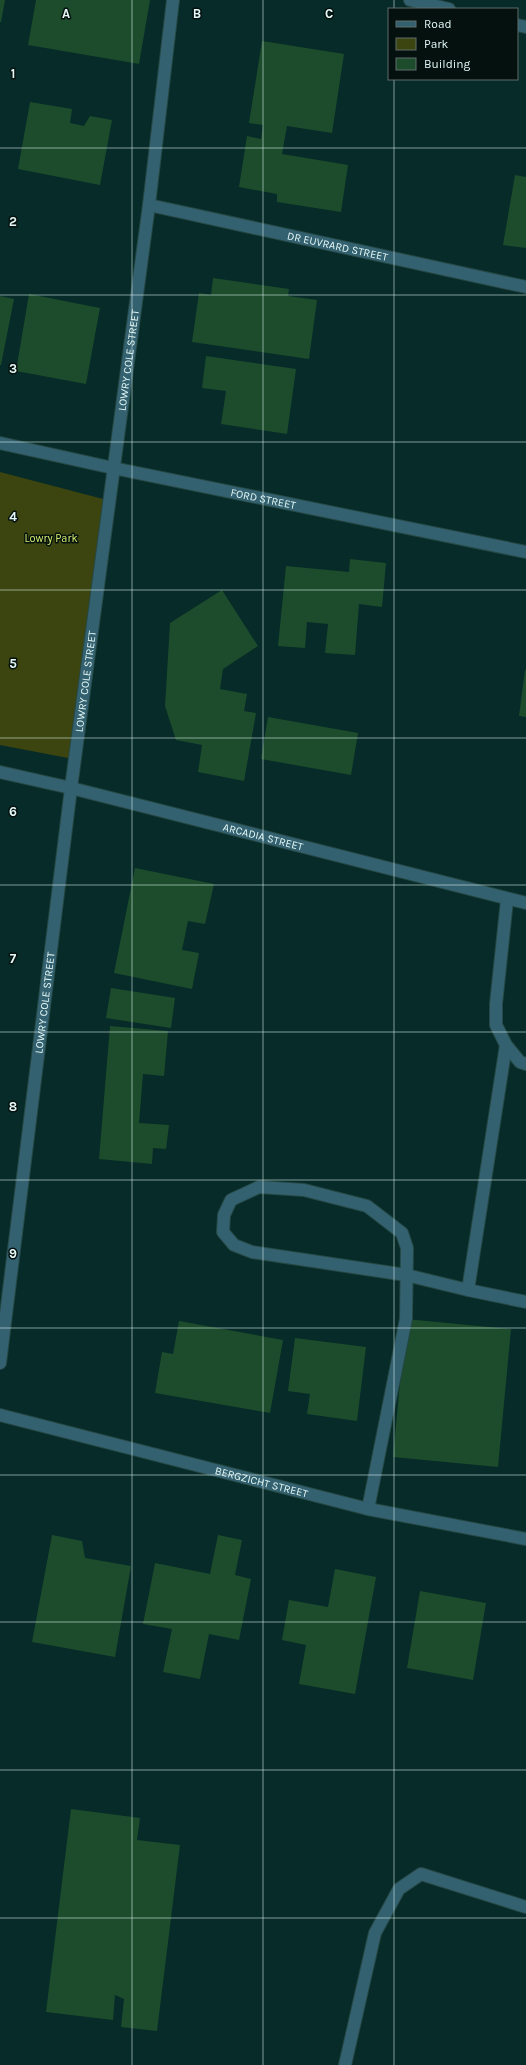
<svg xmlns="http://www.w3.org/2000/svg" width="526" height="2065" font-family="Karla,sans-serif">
<style>
.green{fill:#3c440f}
.building{fill:#1c4c2c}
.lines{fill:none;stroke-linecap:round;stroke-linejoin:round}
.lane-casing{stroke:#264845;stroke-width:14}
.street-casing{stroke:#264845;stroke-width:14}
.lane{stroke:#336170;stroke-width:12}
.street{stroke:#336170;stroke-width:12}
.grid{fill:none;stroke:#e4f8f5;stroke-width:1;stroke-opacity:0.55}
.labels{text-anchor:middle;dominant-baseline:central;stroke-width:3;stroke-linejoin:round;paint-order:stroke}
.street-label{font-size:11px;fill:#e4f8f5;stroke:#04110f}
.park-label{font-size:11px;fill:#d8ef6f;stroke:#04110f}
.grid-label{font-size:13px;text-anchor:middle;font-weight:bold;fill:#e4f8f5;stroke:#04110f;stroke-width:3;stroke-linejoin:round;paint-order:stroke}
</style>
<rect width="100%" height="100%" fill="#072b28"/>
<path class="green" d="M0,472l107,28 -34,259 -73,-14z"/>
<g class="building">
<path d="M0,0h5l-4,22h-1z"/>
<path d="M36,0h114l-11,64 -111,-19z"/>
<path d="M262,41l82,13 -12,79 -45,-7 -5,28 66,11 -7,47 -64,-10v-8l-38,-7 8,-51 14,3 2,-14 -14,-2z"/>
<path d="M30,102l42,7 -2,14 14,3 6,-10 22,4 -12,65 -82,-16z"/>
<path d="M515,175l11,2v71l-23,-3z"/>
<path d="M213,278l76,11 -1,7 29,4 -8,59 -117,-17 7,-49 12,2z"/>
<path d="M29,294l71,14 -14,76 -70,-13z"/>
<path d="M0,296l14,3 -13,66h-1z"/>
<path d="M206,356l90,13 -9,65 -66,-10 5,-33 -24,-3z"/>
<path d="M350,559l36,4 -4,44 -23,-3 -4,51 -30,-2 3,-29 -21,-2 -2,26 -27,-2 8,-80 63,6z"/>
<path d="M222,590l36,56 -35,23 -3,20 27,5 -3,17 12,2 -12,68 -46,-9 4,-27 -26,-5 -11,-34 5,-83z"/>
<path d="M525,670h1v47l-7,-1z"/>
<path d="M268,717l90,16 -7,42 -90,-16z"/>
<path d="M135,868l79,16 -9,40 -17,-3 -6,29 17,3 -7,36 -78,-16z"/>
<path d="M111,988l64,10 -4,30 -65,-10z"/>
<path d="M110,1026l58,5 -4,45 -21,-2 -4,49 30,2 -3,24 -13,-1 -1,16 -53,-5z"/>
<path d="M406,1319l105,10 -13,138 -105,-10z"/>
<path d="M179,1321l104,19 -13,73 -115,-20 7,-41 11,2z"/>
<path d="M295,1338l71,9 -9,74 -50,-7 3,-20 -22,-3z"/>
<path d="M52,1535l30,6 3,17 46,8 -16,91 -83,-15z"/>
<path d="M218,1535l24,5 -7,35 16,4 -12,61 -30,-6 -9,45 -37,-7 9,-43 -29,-5 12,-61 55,11z"/>
<path d="M335,1569l41,8 -21,117 -56,-10 7,-39 -24,-5 7,-40 39,7z"/>
<path d="M420,1591l66,12 -13,77 -66,-12z"/>
<path d="M71,1809l69,9 -3,22 43,5 -23,186 -36,-4 3,-28 -9,-4 -2,25 -67,-8z"/>
</g>
<g class="lines">
<g class="lane-casing">
<g id="lane">
<path d="M507,900l-11,104v21l10,20 14,17 6,2"/>
<path d="M468,1290l38,-245"/>
<path d="M368,1509l38,-190 1,-71 -5,-15 -35,-27 -63,-16 -45,-3 -28,13 -7,15 -1,17 11,13 18,7 154,23 62,15 58,12"/>
<path d="M345,2065l30,-132 24,-44 22,-15 105,33"/>
</g>
</g>
<g class="street-casing">
<g id="street">
<path d="M410,0l39,9"/>
<path d="M517,25l9,2"/>
<path id="s1" d="M149,205l377,82"/>
<path id="s2" d="M0,443l113,25 413,84"/>
<path id="s3" d="M0,772l71,16 455,115"/>
<path id="s4" d="M0,1363l71,-575 78,-583 24,-205"/>
<path id="s5" d="M0,1415l368,94 158,30"/>
</g>
</g>
<use href="#lane" class="lane"/>
<use href="#street" class="street"/>
</g>
<path class="grid" d="M132,0v2065M263,0v2065M394,0v9M394,79v1986M0,148h526M0,295h526M0,442h526M0,590h526M0,738h526M0,885h526M0,1032h526M0,1180h526M0,1328h526M0,1475h526M0,1622h526M0,1770h526M0,1918h526"/>
<g class="labels">
<g class="street-label">
<text stroke="none"><textPath href="#s1" startOffset="193">DR EUVRARD STREET</textPath></text>
<text stroke="none"><textPath href="#s4" startOffset="1011">LOWRY COLE STREET</textPath></text>
<text stroke="none"><textPath href="#s2" startOffset="269">FORD STREET</textPath></text>
<text stroke="none"><textPath href="#s4" startOffset="687">LOWRY COLE STREET</textPath></text>
<text stroke="none"><textPath href="#s3" startOffset="271">ARCADIA STREET</textPath></text>
<text stroke="none"><textPath href="#s4" startOffset="363">LOWRY COLE STREET</textPath></text>
<text stroke="none"><textPath href="#s5" startOffset="270">BERGZICHT STREET</textPath></text>
</g>
<g class="park-label">
<text x="51" y="538">Lowry Park</text>
</g>
</g>
<g class="grid-label">
<text x="66" y="18">A</text>
<text x="197" y="18">B</text>
<text x="329" y="18">C</text>
<text x="13" y="78">1</text>
<text x="13" y="226">2</text>
<text x="13" y="373">3</text>
<text x="13" y="521">4</text>
<text x="13" y="668">5</text>
<text x="13" y="816">6</text>
<text x="13" y="963">7</text>
<text x="13" y="1111">8</text>
<text x="13" y="1258">9</text>
</g>
<rect x="388" y="8" width="130" height="72" fill="#04110f" stroke="#5e6d6b"/>
<rect x="396" y="21" width="20" height="6" fill="#336170" stroke="#5e6d6b"/>
<text x="424" y="28" font-size="12" fill="#e4f8f5">Road</text>
<rect x="396" y="38" width="20" height="12" fill="#3c440f" stroke="#5e6d6b"/>
<text x="424" y="48" font-size="12" fill="#e4f8f5">Park</text>
<rect x="396" y="58" width="20" height="12" fill="#1c4c2c" stroke="#5e6d6b"/>
<text x="424" y="68" font-size="12" fill="#e4f8f5">Building</text>
</svg>
